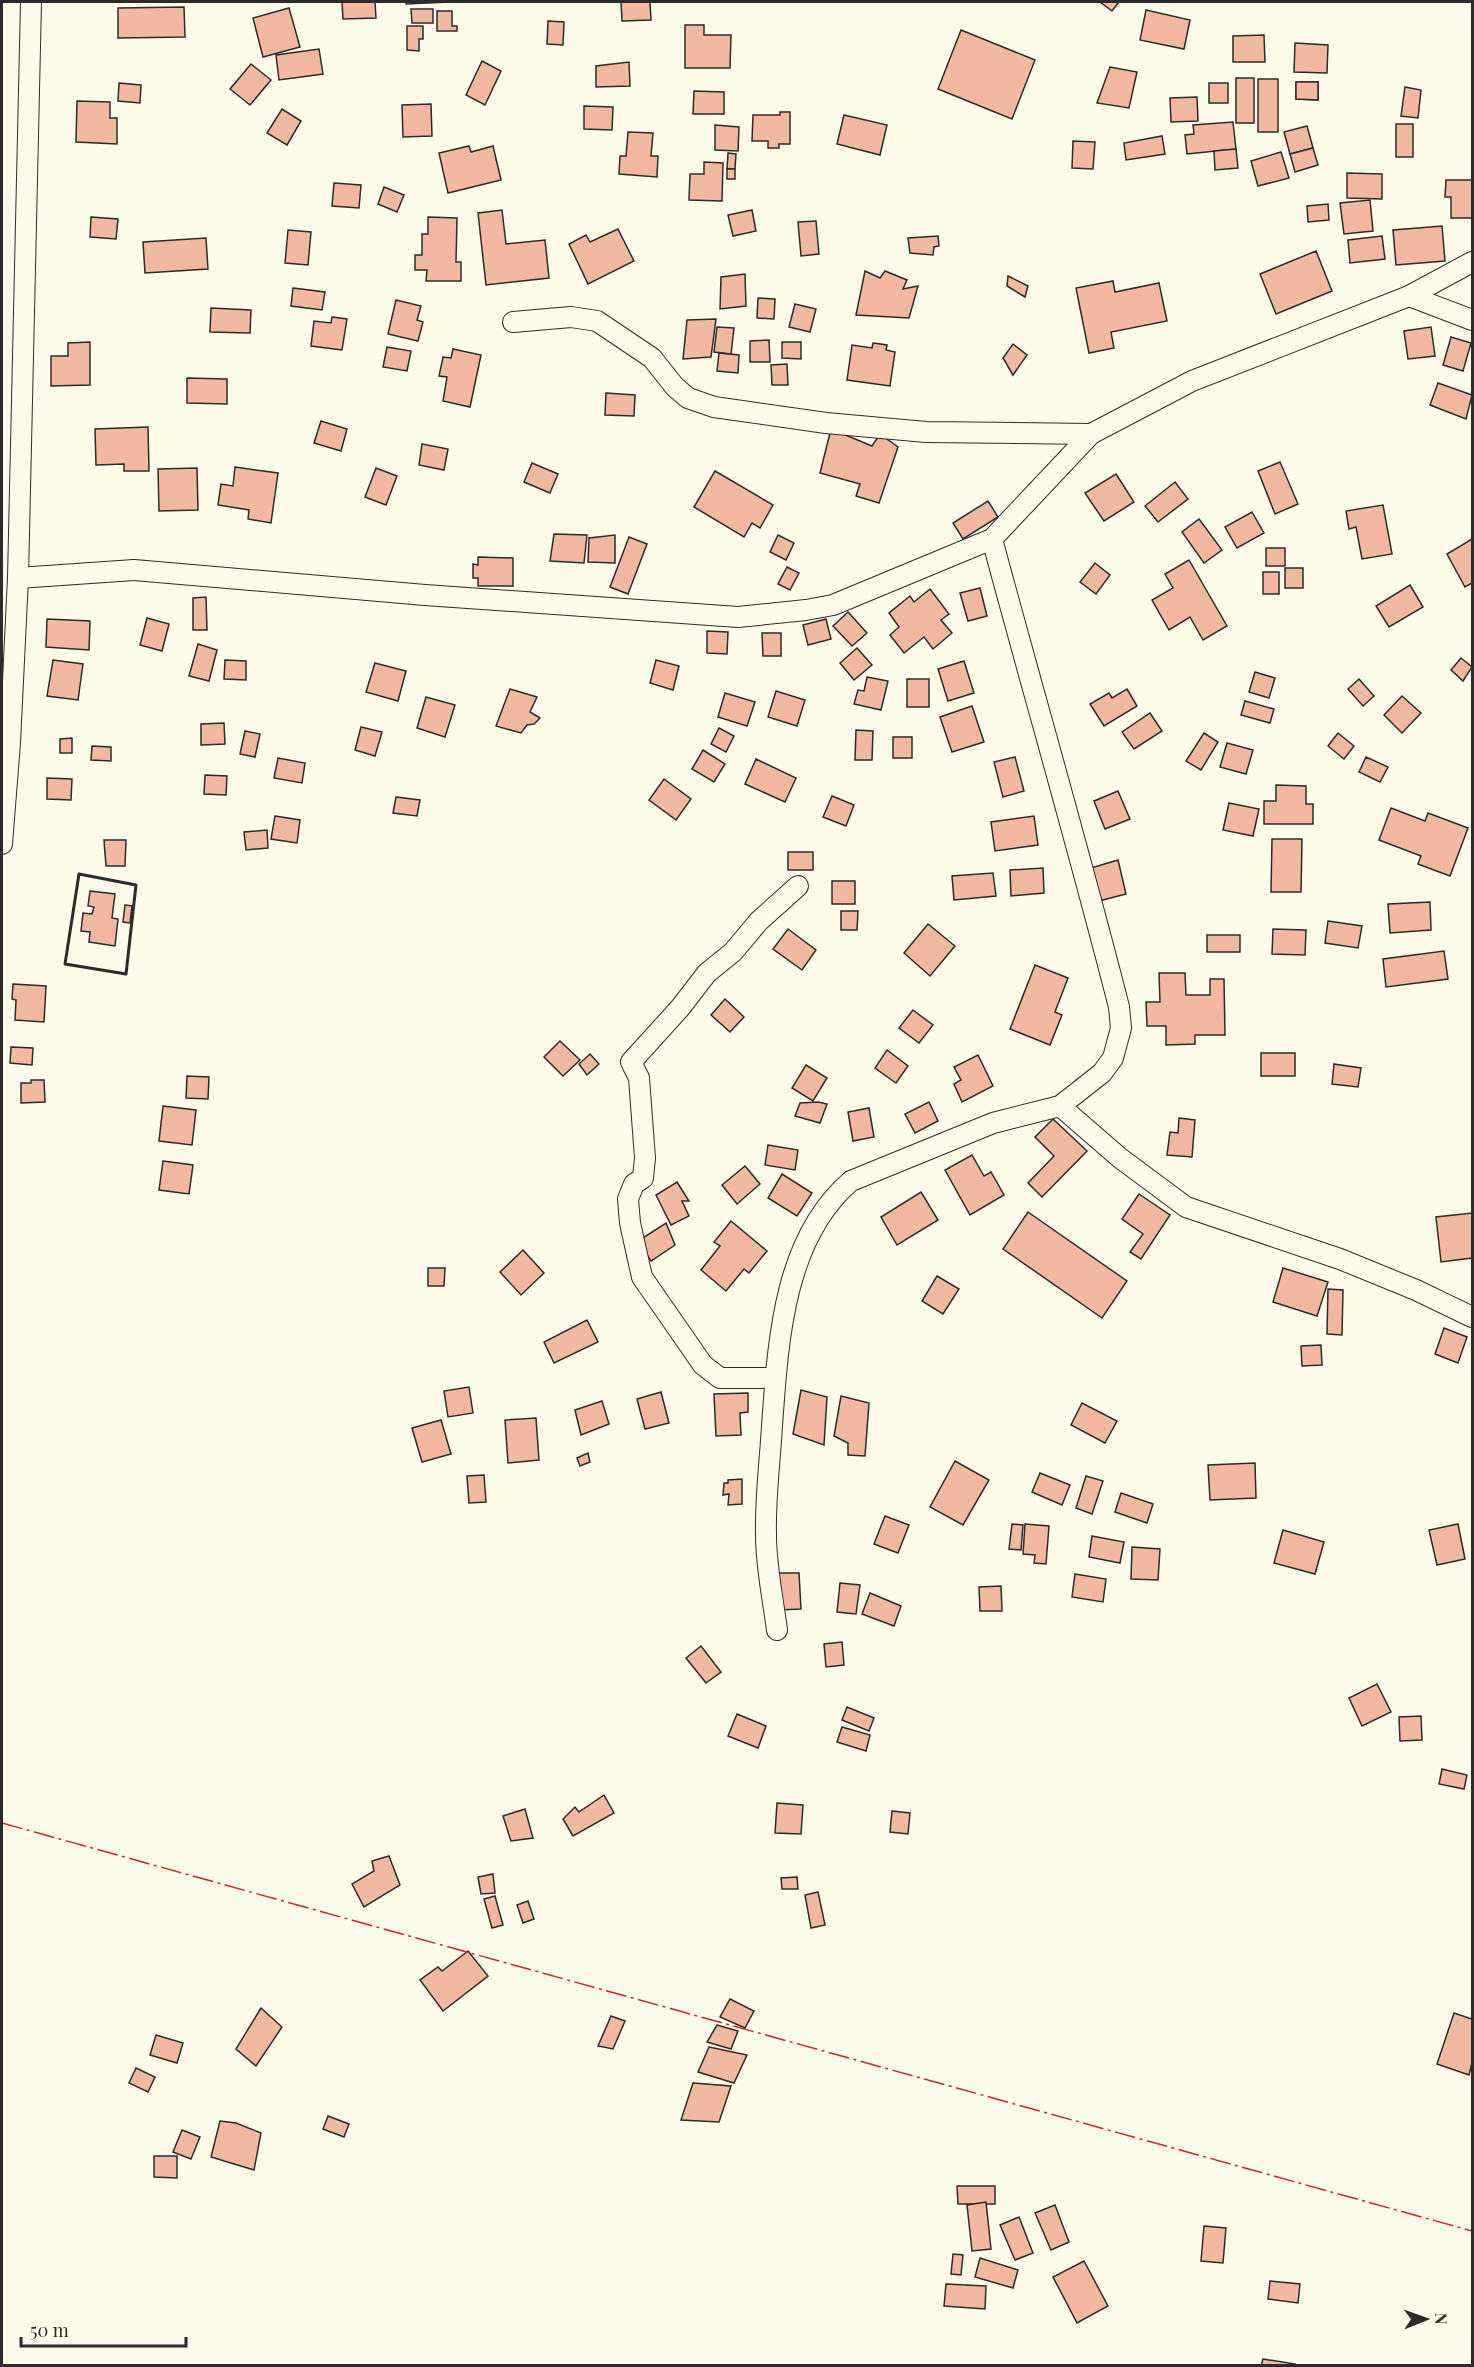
<svg xmlns="http://www.w3.org/2000/svg" width="1474" height="2367" font-family="'Playfair Display',serif">
<style>
.building{fill:#f2b8a0;stroke:#2b2b2b;stroke-width:1.5}
.lines{fill:none;stroke-linecap:round;stroke-linejoin:round}
.street-casing{stroke:#2b2b2b;stroke-width:22}
.street{stroke:#fdfbea;stroke-width:20}
.wall{stroke:#2b2b2b;stroke-width:3}
.power{stroke:#c62828;stroke-width:1.5;stroke-dasharray:21 4.5 3 4.5;stroke-linecap:butt}
</style>
<rect width="100%" height="100%" fill="#fdfbea"/>
<g class="building">
<path d="M342,2h33l1,16 -33,1z"/>
<path d="M406,2h44l-44,2z"/>
<path d="M621,2h29l1,18 -29,1z"/>
<path d="M1100,2h19l-7,9z"/>
<path d="M184,7l1,30 -67,1v-30z"/>
<path d="M289,8l11,39 -37,10 -10,-39z"/>
<path d="M411,9h22v14h-21z"/>
<path d="M1146,10l44,10 -6,29 -44,-9z"/>
<path d="M437,11h15v15h5v5h-20z"/>
<path d="M548,21l16,1 -1,23 -16,-1z"/>
<path d="M685,25h19v10h27l-1,33h-45z"/>
<path d="M407,26h16v13h-4v12l-12,-1z"/>
<path d="M961,30l74,30 -23,59 -74,-30z"/>
<path d="M1264,35l1,27h-32v-26z"/>
<path d="M1295,43l33,2 -1,28 -33,-1z"/>
<path d="M319,49l4,25 -44,6 -3,-25z"/>
<path d="M482,61l19,10 -16,34 -19,-10z"/>
<path d="M629,62l1,24 -34,1v-21z"/>
<path d="M251,64l20,16 -21,25 -20,-16z"/>
<path d="M1110,67l27,5 -8,36 -32,-5z"/>
<rect x="1236" y="78" width="18" height="45"/>
<rect x="1258" y="79" width="20" height="53"/>
<path d="M1296,82h22v18l-22,-1z"/>
<path d="M1296,82h22v18l-22,-1z"/>
<path d="M119,83l22,2 -1,18 -22,-2z"/>
<rect x="1209" y="83" width="19" height="20"/>
<path d="M1405,87l16,3 -3,28 -17,-2z"/>
<path d="M694,91l30,1v22h-31z"/>
<path d="M1197,97l1,24 -27,1 -1,-24z"/>
<path d="M77,101l33,1v16h7v26l-41,-2z"/>
<path d="M431,104l1,32 -29,1 -1,-32z"/>
<path d="M584,106l29,1 -1,23 -28,-1z"/>
<path d="M282,109l19,12 -14,24 -20,-12z"/>
<path d="M780,112h10v32h-11v4h-11v-7h-16l1,-26h27z"/>
<path d="M844,115l43,10 -7,30 -43,-11z"/>
<path d="M1233,122l3,27 -49,5 -2,-19 9,-1 -1,-9z"/>
<rect x="1396" y="124" width="17" height="33"/>
<path d="M715,125l24,2 -1,24 -23,-1z"/>
<path d="M1307,126l6,22 -23,6 -6,-22z"/>
<path d="M628,132l25,1 -2,23h7l-1,21 -38,-3 1,-18h6z"/>
<path d="M1162,136l3,18 -39,6 -2,-17z"/>
<path d="M1073,141l22,1 -2,27 -21,-1z"/>
<path d="M469,146l2,6 22,-6 8,34 -53,13 -9,-40z"/>
<path d="M1313,148l5,17 -23,7 -5,-18z"/>
<path d="M1236,149l2,19 -23,2 -1,-19z"/>
<path d="M1281,152l8,26 -31,8 -7,-25z"/>
<path d="M728,153l8,1 -1,15h-8z"/>
<path d="M704,162l19,1 -1,38 -33,-1 1,-26h14z"/>
<rect x="727" y="169" width="8" height="10"/>
<path d="M1347,173l35,1v25l-35,-1z"/>
<path d="M1446,180h26v38h-21v-21h-6z"/>
<path d="M334,183l27,2 -2,23 -27,-2z"/>
<path d="M384,187l20,8 -7,17 -19,-8z"/>
<path d="M1370,200l3,31 -29,3 -4,-31z"/>
<path d="M1328,204l1,16 -21,2 -1,-16z"/>
<path d="M502,210l4,34 39,-4 4,38 -63,7 -8,-72z"/>
<path d="M752,210l4,21 -23,5 -5,-21z"/>
<path d="M91,217l27,2 -2,20 -26,-2z"/>
<path d="M428,217l29,1 -1,44h5v19h-35l1,-11h-12v-15h7v-21h6z"/>
<path d="M816,221l3,33 -18,2 -3,-34z"/>
<path d="M1442,226l3,35 -49,4 -3,-35z"/>
<path d="M618,229l16,32 -46,23 -19,-40 17,-9 4,7z"/>
<path d="M288,230l23,2 -3,33 -23,-2z"/>
<path d="M938,236l1,10 -5,1 -1,8 -23,-2 -2,-15z"/>
<path d="M1382,236l3,23 -35,4 -2,-23z"/>
<path d="M206,238l2,31 -63,4 -2,-31z"/>
<path d="M1316,251l16,40 -56,23 -16,-40z"/>
<path d="M865,271l15,7 5,-7 22,9 -4,9 15,-3 -9,32 -53,-3z"/>
<path d="M745,274l1,32 -26,3 1,-32z"/>
<path d="M1008,276l20,10 -3,11 -18,-11z"/>
<path d="M1113,281l2,11 44,-9 8,38 -56,11 3,16 -25,5 -13,-65z"/>
<path d="M293,288l32,4 -3,18 -31,-4z"/>
<path d="M758,298l17,1 -1,20 -17,-1z"/>
<path d="M396,300l25,6 -4,14 6,2 -5,19 -30,-7z"/>
<path d="M795,304l21,5 -6,23 -21,-5z"/>
<path d="M211,308l40,2 -1,23 -40,-1z"/>
<path d="M332,317l15,2 -5,31 -31,-4 3,-25 17,2z"/>
<path d="M716,319l-5,38 -28,2 4,-39z"/>
<path d="M717,327l17,1 -3,26 -17,-2z"/>
<path d="M1431,327l4,29 -27,3 -4,-28z"/>
<path d="M1451,337l20,6 -8,28 -20,-6z"/>
<path d="M769,340l1,22h-20v-21z"/>
<path d="M90,342v43l-39,1v-30h17v-13z"/>
<path d="M782,342h19v17l-19,-1z"/>
<path d="M873,343l14,2 -1,5 9,2 -5,34 -43,-6 5,-35 20,3z"/>
<path d="M1013,344l14,11 -14,20 -10,-17z"/>
<path d="M387,347l24,4 -4,20 -24,-4z"/>
<path d="M453,349l28,6 -11,52 -27,-6 4,-24 -8,-1 4,-19 8,1z"/>
<path d="M719,353l20,2 -1,18 -21,-2z"/>
<path d="M787,364l1,21h-16l-1,-20z"/>
<path d="M187,378l40,1v25l-40,-1z"/>
<path d="M1438,383l34,12 -6,24 -36,-14z"/>
<path d="M606,393l29,2 -1,21 -29,-1z"/>
<path d="M321,421l26,8 -6,22 -27,-8z"/>
<path d="M148,427l1,44h-25v-7l-28,1 -1,-36z"/>
<path d="M831,429l41,17 8,-12 18,13 -19,56 -23,-7 4,-12 -40,-11z"/>
<path d="M422,444l26,5 -4,21 -25,-5z"/>
<path d="M1280,462l18,42 -23,10 -17,-43z"/>
<path d="M532,463l26,11 -8,19 -26,-11z"/>
<path d="M235,467l43,6 -7,50 -23,-4 1,-9 -31,-5 3,-21 12,2z"/>
<path d="M197,468l1,42 -39,1 -1,-42z"/>
<path d="M376,468l21,8 -11,29 -21,-8z"/>
<path d="M715,471l58,34 -13,23 -8,-5 -8,14 -50,-30z"/>
<path d="M1116,474l18,28 -30,19 -19,-28z"/>
<path d="M1175,482l13,17 -30,23 -13,-16z"/>
<path d="M988,501l10,16 -35,22 -10,-16z"/>
<path d="M1383,505l9,49 -30,5 -6,-32 -7,2 -3,-18z"/>
<path d="M1252,512l12,21 -27,15 -12,-21z"/>
<path d="M1199,519l23,31 -18,13 -22,-31z"/>
<path d="M554,534l33,1 -3,28 -34,-2z"/>
<path d="M615,535v28l-27,-1 1,-24z"/>
<path d="M778,535l16,8 -8,17 -16,-8z"/>
<path d="M629,537l18,7 -19,50 -18,-7z"/>
<path d="M1472,539v44l-7,4 -18,-33z"/>
<rect x="1266" y="548" width="19" height="18"/>
<path d="M478,557l35,1v28h-35v-8h-5v-14l5,1z"/>
<path d="M1189,560l38,66 -24,14 -13,-23 -21,13 -17,-30 21,-12 -8,-14z"/>
<path d="M1095,563l15,12 -14,19 -16,-12z"/>
<path d="M787,567l12,6 -9,17 -12,-6z"/>
<rect x="1285" y="568" width="18" height="20"/>
<rect x="1263" y="572" width="16" height="22"/>
<path d="M1410,585l13,22 -34,20 -13,-21z"/>
<path d="M980,588l7,28 -19,5 -8,-28z"/>
<path d="M930,589l19,25 -8,6 11,13 -19,16 -9,-12 -20,16 -14,-18 9,-8 -10,-14 21,-17 4,6z"/>
<path d="M206,597l1,33h-14v-32z"/>
<path d="M848,612l19,21 -15,13 -19,-20z"/>
<path d="M147,618l22,6 -7,27 -22,-6z"/>
<path d="M47,619l43,2 -1,29 -43,-3z"/>
<path d="M826,619l5,20 -23,6 -5,-20z"/>
<path d="M707,631l21,1 -1,22 -20,-1z"/>
<path d="M762,633h19v23h-18z"/>
<path d="M198,644l19,6 -8,31 -20,-5z"/>
<path d="M857,648l15,17 -18,15 -14,-17z"/>
<path d="M1461,658l11,9 -9,14 -12,-11z"/>
<path d="M53,660l30,4 -5,36 -31,-4z"/>
<path d="M225,660l21,1v19l-22,-1z"/>
<path d="M656,660l23,6 -6,24 -23,-7z"/>
<path d="M964,661l10,32 -26,8 -10,-32z"/>
<path d="M375,663l31,8 -8,30 -32,-9z"/>
<path d="M1255,672l20,6 -6,20 -20,-6z"/>
<path d="M867,677l21,4 -7,29 -27,-6 4,-14 6,1z"/>
<rect x="907" y="679" width="22" height="28"/>
<path d="M1359,679l15,17 -11,10 -15,-17z"/>
<path d="M510,689l27,8 -7,15 10,6 -6,6 -7,1 -6,8 -25,-7z"/>
<path d="M1127,689l10,17 -33,20 -14,-22 19,-11 3,5z"/>
<path d="M776,691l29,9 -8,26 -29,-9z"/>
<path d="M725,693l30,9 -8,24 -29,-9z"/>
<path d="M1402,696l19,17 -19,20 -18,-18z"/>
<path d="M426,697l29,8 -10,32 -28,-9z"/>
<path d="M1245,701l29,8 -4,14 -29,-8z"/>
<path d="M972,706l12,36 -32,10 -12,-35z"/>
<path d="M1150,713l12,18 -28,18 -12,-17z"/>
<path d="M224,723l1,21 -24,1v-21z"/>
<path d="M361,727l21,5 -7,24 -20,-6z"/>
<path d="M719,728l15,8 -8,16 -15,-8z"/>
<path d="M856,730l17,1 -1,29h-17z"/>
<path d="M245,731l15,3 -5,23 -15,-3z"/>
<path d="M1204,733l14,9 -17,28 -15,-9z"/>
<path d="M1338,733l16,13 -10,13 -16,-13z"/>
<rect x="893" y="737" width="19" height="21"/>
<path d="M72,738v15h-12v-14z"/>
<path d="M1227,743l26,7 -7,24 -26,-7z"/>
<path d="M92,746l19,1v14l-20,-1z"/>
<path d="M703,750l22,14 -11,18 -22,-13z"/>
<path d="M1015,757l9,34 -21,6 -9,-35z"/>
<path d="M1366,757l22,10 -8,15 -21,-10z"/>
<path d="M278,758l27,5 -3,20 -28,-5z"/>
<path d="M756,759l40,19 -11,24 -40,-18z"/>
<path d="M205,775l22,1 -1,19 -22,-1z"/>
<path d="M47,778l25,1 -1,21 -24,-1z"/>
<path d="M664,779l27,20 -15,21 -27,-20z"/>
<path d="M1276,785l30,1v18h7v20h-49v-23h12z"/>
<path d="M1118,791l12,28 -25,10 -11,-28z"/>
<path d="M832,796l22,9 -8,21 -23,-9z"/>
<path d="M396,797l24,3 -3,16 -24,-3z"/>
<path d="M1229,803l30,6 -6,27 -30,-6z"/>
<path d="M1391,808l34,13 3,-8 40,15 -18,48 -32,-12 3,-8 -42,-16z"/>
<path d="M275,816l25,4 -3,23 -26,-4z"/>
<path d="M1034,816l4,29 -43,6 -4,-29z"/>
<path d="M267,830l1,18 -22,2 -2,-18z"/>
<path d="M1272,839h30l-1,53h-30z"/>
<path d="M104,840h22l-1,26h-19z"/>
<rect x="788" y="852" width="25" height="18"/>
<path d="M1118,860l8,34 -27,7 -8,-33z"/>
<path d="M1043,868l1,25 -33,3 -1,-26z"/>
<path d="M993,873l3,23 -42,4 -2,-24z"/>
<rect x="832" y="881" width="23" height="23"/>
<path d="M90,891l25,3 -3,24 6,1 -3,27 -26,-4 1,-10 -9,-1 2,-18 9,1 2,-7 -6,-1z"/>
<path d="M1430,902l1,28 -41,3 -2,-29z"/>
<path d="M125,905l7,1 -2,17 -7,-1z"/>
<path d="M841,911h17l-1,19h-16z"/>
<path d="M1328,921l34,5 -4,22 -33,-5z"/>
<path d="M928,924l27,22 -25,30 -26,-23z"/>
<path d="M788,929l28,21 -14,20 -29,-21z"/>
<path d="M1273,929l33,1 -1,25 -33,-1z"/>
<rect x="1207" y="935" width="33" height="17"/>
<path d="M1444,951l4,28 -62,8 -3,-28z"/>
<path d="M1035,965l33,13 -13,34 7,3 -12,30 -40,-16z"/>
<path d="M1159,973h26l1,22h24v-16h14l1,56h-30v9l-29,1v-19h-19l-1,-24h14z"/>
<path d="M13,984l33,2 -2,36 -29,-2 1,-20 -4,-1z"/>
<path d="M725,999l19,18 -14,15 -19,-17z"/>
<path d="M913,1010l20,15 -14,18 -20,-15z"/>
<path d="M560,1041l20,19 -17,16 -19,-19z"/>
<path d="M11,1047l22,1 -1,17 -22,-2z"/>
<path d="M887,1050l21,16 -12,17 -21,-15z"/>
<rect x="1261" y="1053" width="34" height="23"/>
<path d="M590,1054l9,10 -12,11 -8,-11z"/>
<path d="M978,1055l15,31 -31,16 -8,-18 7,-4 -7,-13z"/>
<path d="M1334,1064l27,4 -3,19 -26,-3z"/>
<path d="M806,1065l21,13 -14,23 -21,-13z"/>
<path d="M187,1076l22,1 -1,22 -22,-1z"/>
<path d="M31,1080h13l1,22 -24,1v-20h10z"/>
<path d="M818,1102l9,2 -7,19 -25,-7 5,-13z"/>
<path d="M929,1102l9,19 -23,12 -10,-19z"/>
<path d="M163,1106l33,4 -4,35 -33,-4z"/>
<path d="M869,1108l5,29 -21,4 -5,-29z"/>
<path d="M1179,1118l16,2 -3,37 -25,-2 3,-23 8,1z"/>
<path d="M1053,1119l34,32 -45,46 -14,-14 26,-27 -19,-19z"/>
<path d="M768,1145l30,5 -3,20 -30,-5z"/>
<path d="M972,1155l12,21 7,-4 13,23 -34,20 -25,-45z"/>
<path d="M163,1161l30,4 -4,29 -30,-4z"/>
<path d="M745,1166l15,18 -23,20 -15,-19z"/>
<path d="M782,1174l30,19 -15,23 -29,-18z"/>
<path d="M677,1182l12,19h-7l7,15 -18,9 -15,-30z"/>
<path d="M921,1192l17,28 -41,25 -16,-28z"/>
<path d="M1139,1194l31,21 -29,44 -11,-7 13,-18 -21,-15z"/>
<path d="M1028,1212l99,69 -25,37 -99,-69z"/>
<path d="M1472,1213v45l-31,4 -5,-45z"/>
<path d="M731,1221l36,30 -18,22 -5,-4 -18,22 -25,-21 19,-24 -6,-4z"/>
<path d="M666,1223l9,22 -24,16 -13,-20z"/>
<path d="M523,1250l21,23 -23,22 -21,-23z"/>
<path d="M428,1268h17l-1,18h-16z"/>
<path d="M1283,1268l45,14 -11,34 -44,-14z"/>
<path d="M937,1276l22,13 -16,25 -21,-13z"/>
<path d="M1328,1289l15,1 -1,45 -15,-1z"/>
<path d="M587,1320l11,22 -44,21 -10,-21z"/>
<path d="M1444,1328l23,9 -9,26 -23,-9z"/>
<path d="M1321,1345l1,20 -20,1 -1,-20z"/>
<path d="M469,1387l4,26 -25,4 -4,-26z"/>
<path d="M801,1390l26,7 -3,48 -31,-11z"/>
<path d="M661,1392l8,31 -24,6 -8,-30z"/>
<path d="M748,1393v19l-8,1 1,22 -25,1 -2,-42z"/>
<path d="M841,1396l28,7 -4,53 -17,-1v-12l-14,-7z"/>
<path d="M602,1401l7,23 -28,11 -6,-25z"/>
<path d="M1082,1403l35,18 -12,22 -34,-18z"/>
<path d="M536,1418l3,42 -31,3 -3,-43z"/>
<path d="M441,1420l10,34 -29,8 -10,-34z"/>
<path d="M588,1453l2,9 -10,4 -3,-8z"/>
<path d="M955,1461l34,19 -26,45 -33,-18z"/>
<path d="M1255,1463l1,35 -46,2 -2,-35z"/>
<path d="M1040,1473l30,12 -8,20 -30,-13z"/>
<path d="M484,1475l2,27 -17,1 -2,-27z"/>
<path d="M1086,1476l17,5 -11,33 -16,-6z"/>
<path d="M742,1479v25l-14,1 1,-11 -6,1 1,-12h4v-3z"/>
<path d="M1121,1493l32,11 -6,19 -32,-11z"/>
<path d="M885,1516l24,9 -11,28 -24,-9z"/>
<path d="M1012,1524l11,1 -2,25 -12,-1z"/>
<path d="M1025,1524l24,2 -3,38 -12,-1 1,-8 -12,-1z"/>
<path d="M1458,1524l7,35 -28,6 -8,-35z"/>
<path d="M1283,1530l41,12 -9,32 -41,-11z"/>
<path d="M1092,1536l32,6 -4,21 -31,-6z"/>
<path d="M1132,1547l28,2 -2,31 -27,-1z"/>
<path d="M777,1573h22l2,36 -22,1z"/>
<path d="M1075,1574l31,5 -3,23 -31,-5z"/>
<path d="M840,1583l20,2 -4,29 -19,-2z"/>
<path d="M1001,1586l1,25h-22l-1,-24z"/>
<path d="M870,1593l31,13 -7,20 -32,-12z"/>
<path d="M842,1642l2,23 -18,2 -2,-23z"/>
<path d="M701,1646l20,26 -15,11 -20,-25z"/>
<path d="M1377,1684l14,28 -29,14 -13,-28z"/>
<path d="M847,1707l27,11 -5,13 -27,-11z"/>
<path d="M737,1714l29,12 -8,22 -30,-12z"/>
<path d="M1421,1716l1,24 -22,1 -1,-24z"/>
<path d="M842,1727l28,8 -4,16 -29,-9z"/>
<path d="M1442,1769l25,6 -3,14 -25,-5z"/>
<path d="M604,1795l10,18 -41,23 -10,-17 12,-12 4,5z"/>
<path d="M777,1803l26,2 -2,29 -26,-1z"/>
<path d="M525,1809l8,29 -22,3 -8,-25z"/>
<path d="M892,1811l18,2 -2,21 -18,-2z"/>
<path d="M389,1856l11,29 -36,22 -12,-23 22,-13 -2,-10z"/>
<path d="M493,1874l2,19 -14,1 -3,-17z"/>
<path d="M797,1877l1,12h-16l-1,-11z"/>
<path d="M818,1892l7,33 -14,3 -6,-33z"/>
<path d="M495,1896l8,29 -11,3 -8,-29z"/>
<path d="M528,1901l6,18 -11,4 -6,-18z"/>
<path d="M468,1951l20,25 -45,35 -23,-31 18,-13 4,4z"/>
<path d="M730,1999l24,12 -9,17 -25,-11z"/>
<path d="M261,2008l21,19 -26,39 -20,-17z"/>
<path d="M1454,2013l18,6v44l-3,12 -32,-11z"/>
<path d="M611,2016l14,5 -12,28 -15,-3z"/>
<path d="M717,2025l21,6 -7,18 -24,-7z"/>
<path d="M156,2035l27,8 -6,20 -27,-8z"/>
<path d="M709,2047l38,8 -13,28 -36,-11z"/>
<path d="M136,2068l19,9 -7,15 -19,-9z"/>
<path d="M693,2083l38,3 -12,36 -38,-2z"/>
<path d="M328,2116l21,8 -5,13 -21,-8z"/>
<path d="M220,2121l16,2 25,10 -7,37 -43,-13z"/>
<path d="M182,2130l18,7 -9,22 -18,-7z"/>
<path d="M154,2156h23v22l-23,-1z"/>
<path d="M957,2186h38v18h-37z"/>
<path d="M986,2202l5,47 -19,2 -5,-46z"/>
<path d="M1055,2205l14,37 -18,8 -16,-37z"/>
<path d="M1019,2217l14,36 -18,7 -15,-35z"/>
<path d="M1204,2226l22,2 -3,35 -22,-2z"/>
<path d="M953,2254l10,1 -2,20 -10,-1z"/>
<path d="M980,2258l38,12 -5,18 -38,-11z"/>
<path d="M1084,2261l24,45 -31,17 -24,-46z"/>
<path d="M1270,2281l30,3 -2,19 -30,-4z"/>
<path d="M946,2284l40,2 -1,23 -41,-3z"/>
<path d="M1263,2359l32,5 -1,2h-33z"/>
</g>
<g class="lines">
<g class="street-casing">
<g id="street">
<path d="M1409,296l63,24"/>
<path d="M513,322l58,-5 26,4 55,37 23,29 13,11 26,9 112,16 100,9 165,2"/>
<path d="M18,578l116,-8 291,25 313,22 68,-7 27,-5 159,-66 99,-105 101,-53 217,-85 63,-34"/>
<path d="M2,844l8,-101 8,-165 13,-576"/>
<path d="M1060,1106l60,52 66,49 154,52 76,31 56,27"/>
<path d="M775,1378h-55l-17,-13 -61,-88 -12,-54 -2,-24 6,-15 9,-6 2,-20 -6,-80 -8,-16 49,-54 27,-35 26,-21 26,-31 39,-35"/>
<path d="M777,1630c-4,-31 -11,-63 -11,-95 -1,-37 4,-73 6,-109 6,-83 11,-187 79,-245l142,-58 67,-17 42,-33 11,-15 8,-30 -2,-21c-40,-157 -85,-312 -127,-468"/>
</g>
</g>
<use href="#street" class="street"/>
<path class="wall" d="M79,874l57,11 -10,89 -61,-10z"/>
<path class="power" d="M2,1823l1470,408"/>
</g>
<rect width="1474" height="2367" fill="none" stroke="#2b2b2b" stroke-width="6"/>
<g transform="translate(1426 2319) rotate(89)" stroke="#fdfbea" stroke-width="4.5" paint-order="stroke">
<path d="M0-4.5L10 22L0 15L-10 22Z" fill="#2b2b2b"/>
<text y="-9" font-size="16" font-weight="bold" text-anchor="middle" fill="#2b2b2b">N</text>
</g>
<path d="M21 2337v9h165v-9" fill="none" stroke="#2b2b2b" stroke-width="3"/>
<text x="30" y="2337" font-size="18" fill="#2b2b2b" stroke="#fdfbea" stroke-width="4.5" paint-order="stroke">50 m</text>
</svg>
